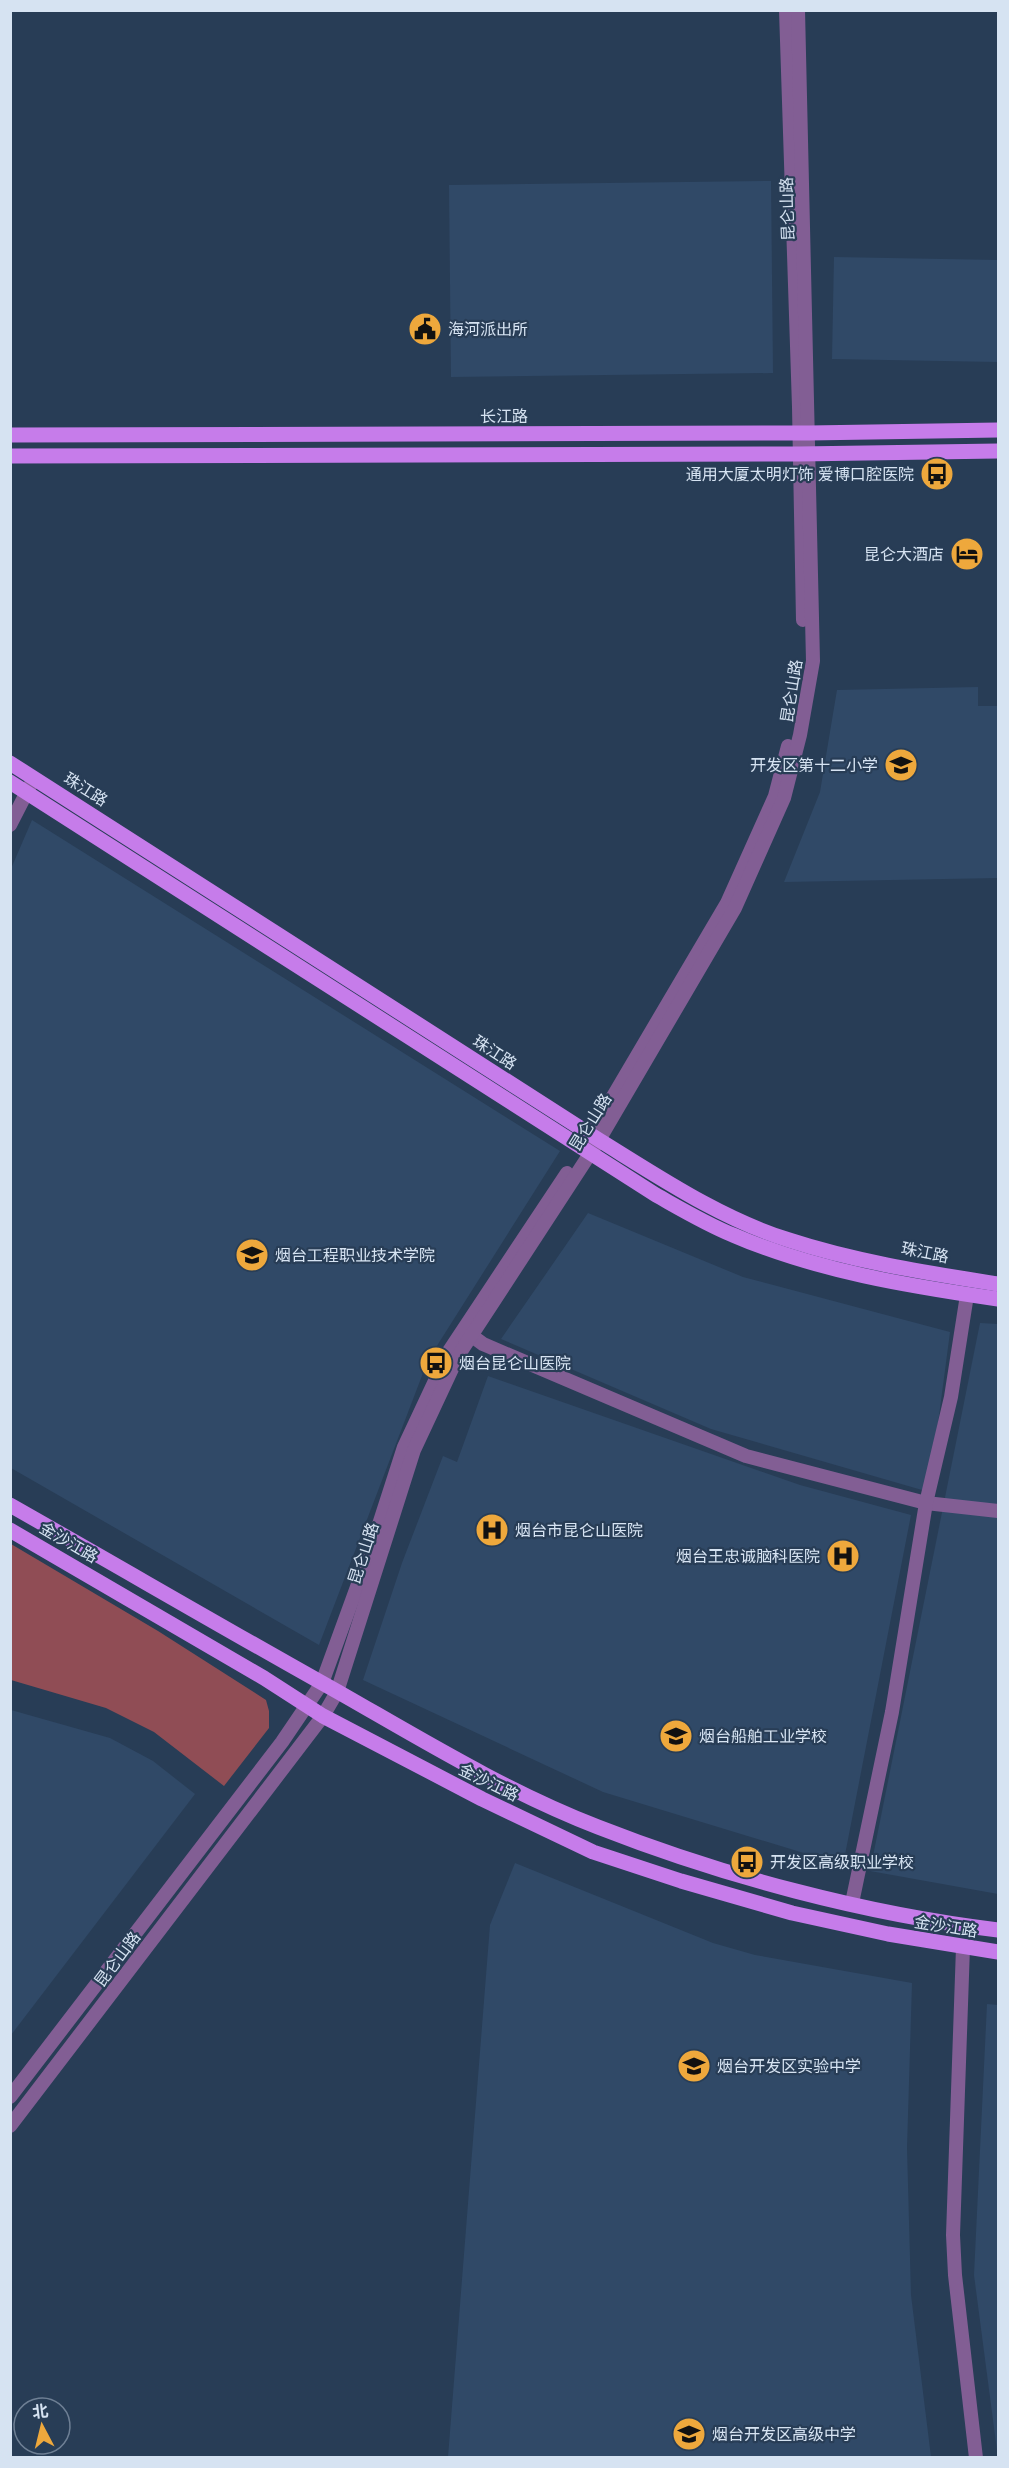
<svg xmlns="http://www.w3.org/2000/svg" width="1009" height="2468" font-family="'Open Sans','Noto Sans SC',sans-serif">
<style>
.built{fill:#304967}
.green{fill:#904d55}
.lines{fill:none;stroke-linecap:round;stroke-linejoin:round}
.minor{stroke:#825e94;stroke-width:14}
.major{stroke:#c67cea;stroke-width:15}
.labels{text-anchor:middle;dominant-baseline:central;stroke-width:4.5;stroke-linejoin:round;paint-order:stroke}
.street-label{font-size:16px;fill:#d6e3f2;stroke:#283d56}
.poi-label{font-size:16px;fill:#d6e3f2;stroke:#283d56;text-anchor:start}
</style>
<rect width="100%" height="100%" fill="#283d56"/>
<g class="built">
<path d="M771,181l2,192 -322,4 -2,-192z"/>
<path d="M834,257l164,3v102l-166,-3z"/>
<path d="M978,687v19h20v172l-214,4 36,-90 17,-102z"/>
<path d="M32,820l528,331 -132,209 -109,285 -308,-177 -1,-597z"/>
<path d="M588,1213l155,64 207,55 -21,160 -218,-63 -210,-90z"/>
<path d="M980,1323l18,1v570l-128,-23z"/>
<path d="M488,1376l312,109 111,30 -68,350 -240,-73 -240,-112 39,-117 41,-107 14,6z"/>
<path d="M11,1710l99,28 43,23 42,33 -184,241z"/>
<path d="M515,1863l198,80 42,12 157,28 -5,165 4,147 20,162h-483l42,-532z"/>
<path d="M987,2004l11,1v453l-24,-183z"/>
</g>
<path class="green" d="M11,1544l147,87 108,69 3,11v17l-45,58 -70,-54 -48,-24 -95,-28z"/>
<g class="lines">
<g class="minor">
<path d="M786,10l13,397 4,213"/>
<path d="M10,825l21,-41"/>
<path d="M585,1144l142,-241 48,-107 13,-50"/>
<path d="M464,1330l19,14 263,112 180,47 72,8"/>
<path d="M852,1903l40,-191 34,-209 25,-106 16,-102"/>
<path d="M963,1947l-10,288 2,40 21,183"/>
<path d="M10,2097l272,-355 40,-59 51,-140 31,-96 45,-96 118,-178"/>
<path d="M10,2126l313,-410 14,-24 77,-242 44,-94 141,-216 136,-232 49,-110 16,-63 13,-74 -15,-651"/>
</g>
<g class="major">
<path d="M10,435l799,-2 189,-3"/>
<path d="M10,456l789,-2 199,-3"/>
<path d="M10,763l589,377c60,37 122,79 190,100 67,22 140,33 209,44"/>
<path d="M10,782l646,413c25,14 50,29 77,40 83,36 176,51 265,64"/>
<path d="M10,1505c113,64 224,129 337,192 82,47 163,96 251,130 125,49 267,87 400,103"/>
<path d="M10,1530l254,148 59,38 159,83 111,53 88,29 111,32 96,21 110,18"/>
</g>
</g>
<defs>
<g id="civic-disc" transform="scale(1.725)"><circle r="9.5" fill="#eea83c" stroke="#283d56"/><path d="M-.6-6.5H3V-4.5H.6V-3L4-1V1h2V6H-6V1h2V-1L-.6-3ZM-1.2 2.5V6h2.4V2.5Z" fill="#111"/></g>
<g id="bus-disc" transform="scale(1.725)"><circle r="9.5" fill="#eea83c" stroke="#283d56"/><path d="M-5-6H5V4H4V6H2V4H-2V6H-4V4H-5ZM-3.5-4V0h7V-4ZM-3.5 1.2v1.5H-2V1.2ZM2 1.2v1.5H3.5V1.2Z" fill="#111"/></g>
<g id="hotel-disc" transform="scale(1.725)"><circle r="9.5" fill="#eea83c" stroke="#283d56"/><path d="M-6-4.5h1.5V1H6V5H4.5V3h-9V5H-6ZM-4 0a1.8 1.8 0 1 1 3.6 0ZM.5 0V-2.5h3Q6-2.5 6 0Z" fill="#111"/></g>
<g id="school-disc" transform="scale(1.725)"><circle r="9.5" fill="#eea83c" stroke="#283d56"/><path d="M0-5L7-2L0 1L-7-2ZM-4 1L0 2.5L4 1V4Q0 6-4 4Z" fill="#111"/></g>
<g id="hospital-disc" transform="scale(1.725)"><circle r="9.5" fill="#eea83c" stroke="#283d56"/><path d="M-5-5h3v3.5h4V-5h3V5h-3V1.5h-4V5h-3Z" fill="#111"/></g>
</defs>
<g fill-rule="evenodd">
<use href="#civic-disc" x="425" y="329"/>
<use href="#bus-disc" x="937" y="474"/>
<use href="#hotel-disc" x="967" y="554"/>
<use href="#school-disc" x="901" y="765"/>
<use href="#school-disc" x="252" y="1255"/>
<use href="#bus-disc" x="436" y="1363"/>
<use href="#hospital-disc" x="492" y="1530"/>
<use href="#hospital-disc" x="843" y="1556"/>
<use href="#school-disc" x="676" y="1736"/>
<use href="#bus-disc" x="747" y="1862"/>
<use href="#school-disc" x="694" y="2066"/>
<use href="#school-disc" x="689" y="2434"/>
</g>
<g class="labels">
<g class="street-label">
<text transform="translate(787 209) rotate(-92)">昆仑山路</text>
<text x="504" y="416">长江路</text>
<text transform="translate(791 691) rotate(-81)">昆仑山路</text>
<text transform="translate(86 789) rotate(32)">珠江路</text>
<text transform="translate(495 1052) rotate(33)">珠江路</text>
<text transform="translate(590 1122) rotate(-58)">昆仑山路</text>
<text transform="translate(925 1252) rotate(11)">珠江路</text>
<text transform="translate(69 1542) rotate(30)">金沙江路</text>
<text transform="translate(363 1553) rotate(-72)">昆仑山路</text>
<text transform="translate(489 1782) rotate(26)">金沙江路</text>
<text transform="translate(946 1926) rotate(9)">金沙江路</text>
<text transform="translate(117 1959) rotate(-53)">昆仑山路</text>
</g>
<g class="poi-label">
<text x="448" y="329">海河派出所</text>
<text x="914" y="474" text-anchor="end">通用大厦太明灯饰 爱博口腔医院</text>
<text x="944" y="554" text-anchor="end">昆仑大酒店</text>
<text x="878" y="765" text-anchor="end">开发区第十二小学</text>
<text x="275" y="1255">烟台工程职业技术学院</text>
<text x="459" y="1363">烟台昆仑山医院</text>
<text x="515" y="1530">烟台市昆仑山医院</text>
<text x="820" y="1556" text-anchor="end">烟台王忠诚脑科医院</text>
<text x="699" y="1736">烟台船舶工业学校</text>
<text x="770" y="1862">开发区高级职业学校</text>
<text x="717" y="2066">烟台开发区实验中学</text>
<text x="712" y="2434">烟台开发区高级中学</text>
</g>
</g>
<rect width="1009" height="2468" fill="none" stroke="#d6e3f2" stroke-width="24"/>
<g transform="translate(42 2426) rotate(353)"><circle r="28" fill="#283d56" stroke="#6e7f94" stroke-width="1.5"/>
<path d="M0-4.5L10 22L0 15L-10 22Z" fill="#eea83c"/>
<text y="-9" font-size="16" font-weight="bold" text-anchor="middle" fill="#d6e3f2">北</text>
</g>
</svg>
